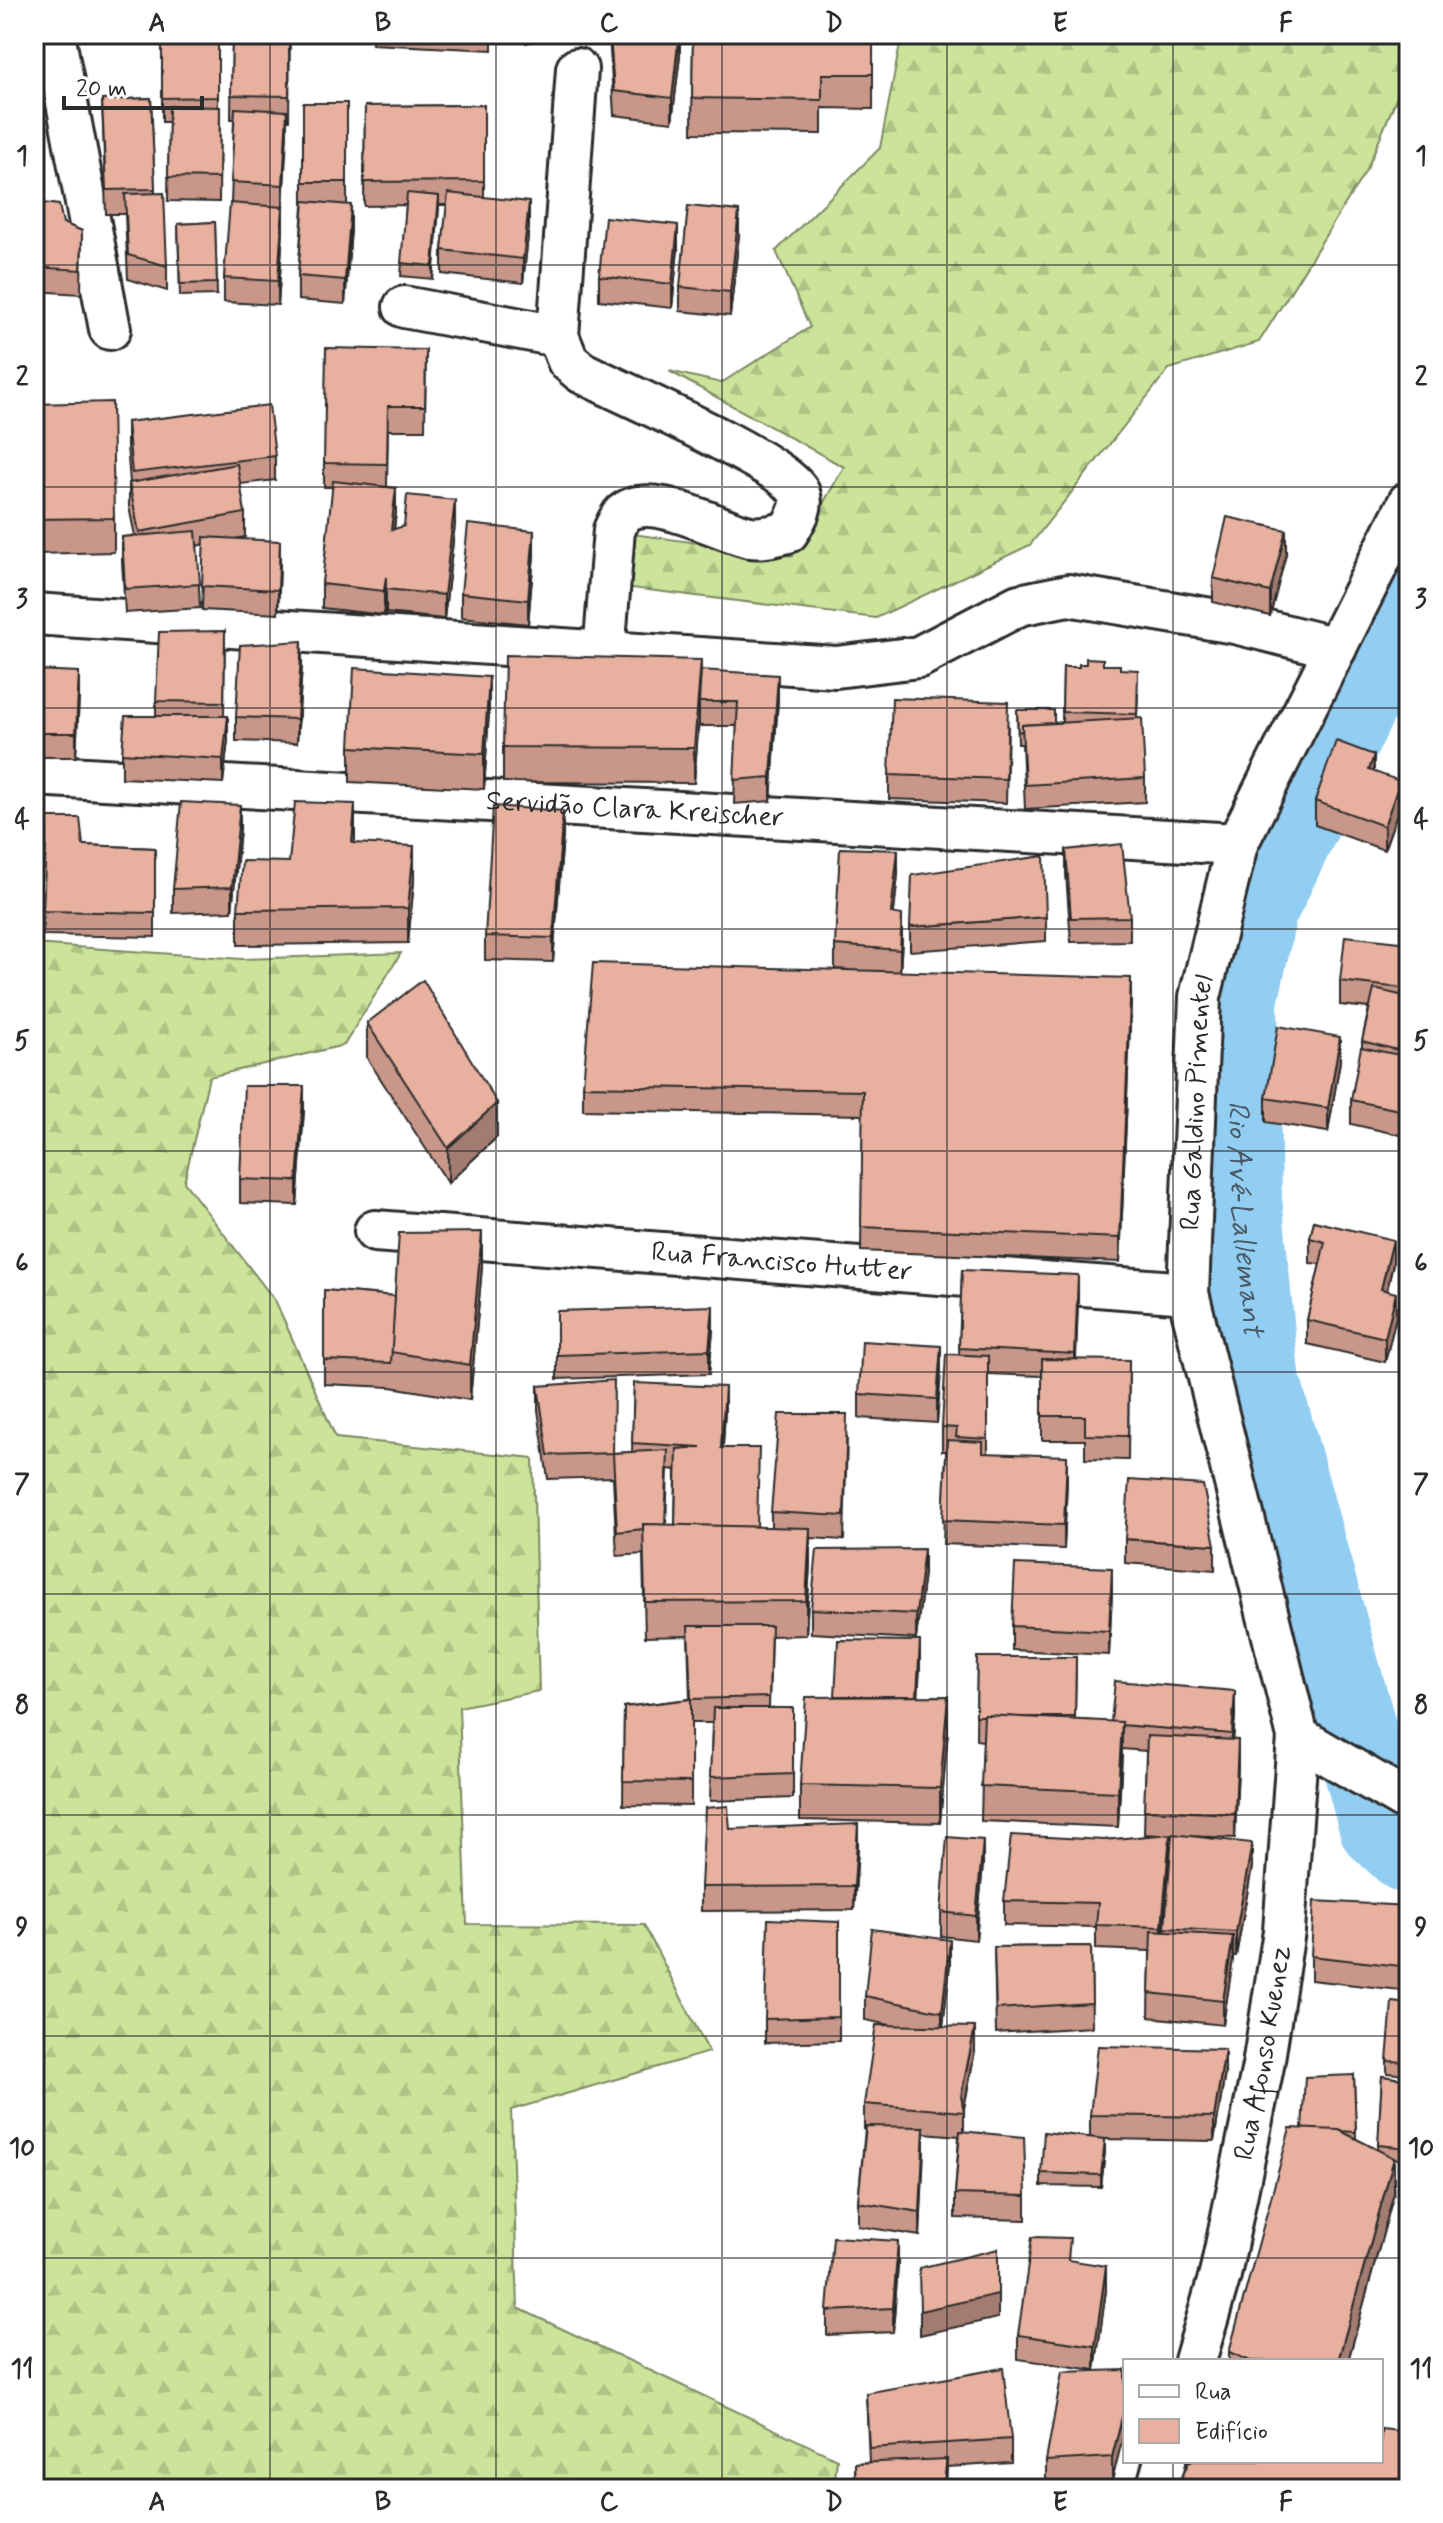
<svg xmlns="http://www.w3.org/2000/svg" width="1443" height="2523" font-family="Mynerve,sans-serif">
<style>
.forest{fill:url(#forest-firs);stroke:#7b8862;stroke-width:2}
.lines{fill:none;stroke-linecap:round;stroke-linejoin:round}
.river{stroke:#92cdf2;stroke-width:84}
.minor-casing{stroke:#2b2b2b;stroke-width:46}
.minor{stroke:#fff;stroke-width:40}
.wall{fill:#c89789;stroke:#2b2b2b;stroke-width:2;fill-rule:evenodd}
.shaded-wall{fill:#a27b6f;stroke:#2b2b2b;stroke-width:2}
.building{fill:#e8b09f;stroke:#2b2b2b;stroke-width:2}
.grid{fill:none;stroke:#2b2b2b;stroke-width:2;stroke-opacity:0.55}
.labels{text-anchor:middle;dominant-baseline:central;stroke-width:6;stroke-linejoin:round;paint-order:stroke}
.street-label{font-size:28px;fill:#2b2b2b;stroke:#fff}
.water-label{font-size:30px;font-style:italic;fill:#4a5c67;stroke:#fff}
.neatline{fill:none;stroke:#2b2b2b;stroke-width:3}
.grid-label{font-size:26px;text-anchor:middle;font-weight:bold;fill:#2b2b2b}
</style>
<defs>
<pattern id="forest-firs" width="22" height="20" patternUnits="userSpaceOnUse" patternTransform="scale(2)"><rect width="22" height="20" fill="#cbe49a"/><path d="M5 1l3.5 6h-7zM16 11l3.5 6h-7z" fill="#aec485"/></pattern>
</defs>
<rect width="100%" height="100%" fill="#fff"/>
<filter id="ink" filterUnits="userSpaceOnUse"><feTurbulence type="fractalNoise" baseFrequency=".0125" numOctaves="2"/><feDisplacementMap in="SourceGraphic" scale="16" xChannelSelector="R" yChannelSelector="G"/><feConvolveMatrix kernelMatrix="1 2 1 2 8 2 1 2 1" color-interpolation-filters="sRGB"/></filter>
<g filter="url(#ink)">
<g class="forest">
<path d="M902,34h507v34l-42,101 -108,173 -90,27 -139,176 -154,73 -253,-31 10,-53 160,22 51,-89 -175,-96 52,12 89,-56 -34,-76 104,-103z"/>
<path d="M34,944l208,15 159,-6 -57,92 -135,32 -25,105 92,120 60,136 197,20 6,233 -80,16 8,217 177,1 65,127 -198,58 7,198 319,151 -3,30h-800z"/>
</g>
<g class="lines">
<path class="river" id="s1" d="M1409,592l-154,319 -19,90 4,198 17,177 124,450 28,26"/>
<g class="minor-casing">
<g id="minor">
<path d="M54,34l56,295"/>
<path d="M577,69l-19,267 10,25 13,11c37,19 205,91 218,121 6,14 -4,27 -11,39 -13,3 -25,7 -38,5 -31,-6 -99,-48 -127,-23 -3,3 -7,12 -9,16l-10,123"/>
<path d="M404,307l154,29"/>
<path d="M34,614l802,53 83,-10 100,-52 49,-10 167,28 101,25"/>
<path id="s2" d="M34,775l1203,69"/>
<path id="s3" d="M375,1231l813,62"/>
<path d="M1298,1737l111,65"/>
<path id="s4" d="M1195,2361l25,-86 43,-209 21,-135 14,-194 -110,-444 12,-296 37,-153 172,-342"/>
<path d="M1157,2489l8,-28"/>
</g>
</g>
<use href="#minor" class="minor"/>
</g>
<g class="wall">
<path d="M162,34h56v73h2l-1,95 -51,-1 1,-79h-7z"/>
<path d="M232,34h58l-1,86h-2l-4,87v24l-5,74 -54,-3v-24l7,-75 3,-84h-3z"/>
<path d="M372,34h120v16l-120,-6z"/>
<path d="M609,34h82v6l-11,-1v16l-8,67 -58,-7z"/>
<path d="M693,34h180v75l-51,-1v26l-130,-1z"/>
<path d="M34,93l2,10v24h-2z"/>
<path d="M151,98l4,95 12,73v25l-39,-12 -3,-65h-19l-4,-114z"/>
<path d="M303,103h44v101l4,25 -6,75 -47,-4v-24l5,-70z"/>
<path d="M484,105v92l45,29 -6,57 -81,-9v-24l5,-45h-8l-6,74 -32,-3 5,-71 -42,1 1,-100z"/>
<path d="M34,127l9,24 -3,52 23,20 19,8 -1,63 -47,-3z"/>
<path d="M215,222l2,73 -37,1 -2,-72z"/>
<path d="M739,235l-9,81 -50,-5v-24z"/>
<path d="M678,249l-6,59 -73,-8v-24z"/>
<path d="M426,350l-1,80h-37l-1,57 9,25 -2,17 61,-5 -11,95 -58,-6v-12l-2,14 -62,-7v-24l11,-97h-9v-24z"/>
<path d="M34,404l80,114v34l-80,2z"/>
<path d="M127,422l148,34v24l-35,4 5,29v24l-10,2 45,26 -2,49 -76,-4 2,-66 -7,2 3,62 -75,5 -3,-52v-24l13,-1 -6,-29v-24h1l-3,-37z"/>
<path d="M1286,554l-16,62 -57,-14v-24z"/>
<path d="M534,555l-6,69 -67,-7v-24z"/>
<path d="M1409,617v19l-2,-2v-12z"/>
<path d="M225,631l-1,85 4,24 -5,43 -101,-5v-25l34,-37v-15z"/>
<path d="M302,665l-5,78 -61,-2v-24z"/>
<path d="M1103,665l17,4 18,25 -1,24 8,60v24l-120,7 -3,-65h-4l-1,-34 37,13 8,-1 1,-55h16z"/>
<path d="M34,670l45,26 -3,61h-42z"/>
<path d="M701,671l77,28 -7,102 -37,3 3,-78h-38v-8l-5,65 -191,-1v-35z"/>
<path d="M489,712l-5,77 -134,-7v-35z"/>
<path d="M1008,726l-2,77 -117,-4v-24z"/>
<path d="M1315,801l85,4 -16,45 -69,-25z"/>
<path d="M240,829l-8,82 -59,2v-24z"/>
<path d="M563,835l-10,127 -68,-2v-24z"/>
<path d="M355,844l59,37 -6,62 -170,2v-35l51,-48z"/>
<path d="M83,845l72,3v89l-112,-2v-24z"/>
<path d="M1066,850l64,67v24l-59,1 -5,-68z"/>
<path d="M898,874l-4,39 8,26 -2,33 231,30 -11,260 -259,-11 2,-136 -280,-5v-24l267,-116 -15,-1v-24z"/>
<path d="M1046,917v24l-136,10v-24z"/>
<path d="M1409,943v194l-58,-13v-24l11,-53v-6l7,-33 -29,-3v-24z"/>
<path d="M367,1023l130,114 -49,46 -81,-125z"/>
<path d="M1340,1061l-12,71 -62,-10v-24z"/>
<path d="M304,1110l-7,95 -57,-2v-24z"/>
<path d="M1314,1221l79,43 -6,27 9,26 -11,45 -78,-18v-24l13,-56 -10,-1v-25z"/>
<path d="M482,1267l-12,133 -79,-13 -67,-3v-94l71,6z"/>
<path d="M962,1270l116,29 -2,61h53l-1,100 -43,-1v-19h-43v-64l-54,-2v79l79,27 -3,69 -121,-5 3,-93h-4v-24l17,-72z"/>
<path d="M557,1311l156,19 -4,44 -152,5z"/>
<path d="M941,1370l-4,53 -78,-5v-24z"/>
<path d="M634,1383l91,28 -2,37 34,79h14v-15l76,-74 -3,102 -34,-2v25l-4,72 -35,1 -2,72h24v90l-83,3 2,-78h-21v83l-68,-1 1,-98 66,-8 -2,-63 -43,1 -2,-83 -26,2 -4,-79 -65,2 -10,-69v-24l75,67 19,-1zM668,1469l8,1 -1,55h-9z"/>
<path d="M1125,1539l90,6v25l-90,-7z"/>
<path d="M924,1573l-8,66 -105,-6v-24z"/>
<path d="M1112,1592l-3,63 -97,-5v-24z"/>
<path d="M977,1657h99l-1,63 36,2 124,-7 -2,25 5,25 -3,73 -47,-2 64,31 -16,89h-3l-10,69 -74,-8 1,-66 -54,-2v-22l-92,-2v-24l100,-61 55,-5 -15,-1 2,-83 -24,-2 -4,78 -137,-6 2,-80 -7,-1zM1170,1835h2l-7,97h-1l6,-74z"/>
<path d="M920,1665l-2,31 30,34 -8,93 -140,-3v-35l35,-88z"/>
<path d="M730,1829l128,19 -4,62 -153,1v-24z"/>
<path d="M983,1864l-7,76 -35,-4v-24z"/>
<path d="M1409,1906v85l-98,-11v-24z"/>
<path d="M839,1922v119l-74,2v-24z"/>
<path d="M1091,1946l1,81 -96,6 -2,-86z"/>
<path d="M950,1964l-7,62 32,25 -11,58v23l62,64v24l-71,-2v-24l4,-58 -35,-3 -4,103 -62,-10v-24l7,-73h-1v-25l26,-79 -25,-5v-24z"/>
<path d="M1409,2004v71l-22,-2v-12z"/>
<path d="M1225,2073l-11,68 -109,-2v12l-4,36 -60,-1v-13l49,-36v-22z"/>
<path d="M1354,2075l2,64 22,11 4,-74 27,4v80l-15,-1v34l-46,168h-119v-9l73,-223z"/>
<path d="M1070,2261l36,29 -11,80 -77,-11v-24z"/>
<path d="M898,2265l-5,67 -66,3v-24z"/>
<path d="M1125,2370l-13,111 -66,4v-24z"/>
<path d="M866,2393l145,46v24l-64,4 -1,22h-91v-26l14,-1z"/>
</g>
<g class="shaded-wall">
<path d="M526,34h33l-33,9z"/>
<path d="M680,34v21l-8,67v-24z"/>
<path d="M287,111v24l-4,74v-24z"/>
<path d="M43,127v24l-3,56v-24z"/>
<path d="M439,196v12l-6,71v-13z"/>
<path d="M529,202v24l-6,57v-24z"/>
<path d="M351,205v24l-6,75v-24z"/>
<path d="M283,207v24l-5,74v-24z"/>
<path d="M739,211v24l-9,81v-24z"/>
<path d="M678,225v24l-6,59v-24z"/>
<path d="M396,488v24l-5,42v-24z"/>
<path d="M455,500v24l-11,95v-24z"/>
<path d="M1286,530v24l-16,62v-24z"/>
<path d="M534,531v24l-6,69v-24z"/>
<path d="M280,541v24l-2,49v-24z"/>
<path d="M386,577v24l-2,14v-24z"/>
<path d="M302,641v24l-5,78v-24z"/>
<path d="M701,660v34l-2,8v16l-5,65v-35z"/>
<path d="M79,672v24l-3,61v-24z"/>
<path d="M778,675v24l-7,102v-24z"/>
<path d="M489,677v35l-5,77v-35z"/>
<path d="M228,716v24l-5,43v-24z"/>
<path d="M1374,755v24l-5,-9z"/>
<path d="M1400,781v24l-16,45v-24z"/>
<path d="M355,804v35l-3,39v-35z"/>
<path d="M240,805v24l-8,82v-24z"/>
<path d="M563,811v24l-10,127v-24z"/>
<path d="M414,846v35l-6,62v-35z"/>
<path d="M898,850v24l-7,63v-24z"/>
<path d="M902,915v24l-2,35v-24z"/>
<path d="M1131,978v24l-11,260v-24z"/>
<path d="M1340,1037v24l-12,71v-24z"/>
<path d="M304,1086v24l-7,95v-24z"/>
<path d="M497,1103v34l-49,46v-35z"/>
<path d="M482,1232v35l-12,133v-35z"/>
<path d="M1393,1240v24l-12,50v-25z"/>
<path d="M1078,1275v24l-3,79v-24z"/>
<path d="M1396,1293v24l-11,45v-24z"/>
<path d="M713,1306v24l-4,44v-24z"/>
<path d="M941,1346v24l-4,53v-24z"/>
<path d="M725,1387v24l-4,62v-25z"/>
<path d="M1067,1456v24l-3,69v-24z"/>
<path d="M810,1528v35l-4,72v-34z"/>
<path d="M924,1549v24l-8,66v-25z"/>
<path d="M1112,1568v24l-3,63v-24z"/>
<path d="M920,1641v24l-3,55v-24z"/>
<path d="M1235,1691v24l-3,43v-24z"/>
<path d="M948,1696v34l-8,93v-35z"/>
<path d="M1122,1722v35l-4,70v-35z"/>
<path d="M1238,1740v25l-3,73v-24z"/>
<path d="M858,1824v24l-4,62v-24z"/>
<path d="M1170,1834v24l-8,93v-24z"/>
<path d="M983,1840v24l-7,76v-24z"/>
<path d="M1252,1843v24l-16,89v-24z"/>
<path d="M1233,1936v24l-10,65v-24z"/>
<path d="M950,1940v24l-8,72v-24z"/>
<path d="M975,2027v24l-12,61 -2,-16z"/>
<path d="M1225,2049v24l-11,68v-24z"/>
<path d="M924,2127v24l-4,85v-24z"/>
<path d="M1105,2139v12l-4,36v-12z"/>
<path d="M1394,2158v35l-46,168h-10z"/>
<path d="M898,2241v24l-5,67v-24z"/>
<path d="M998,2249v69l-78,17v-24z"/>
<path d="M1106,2266v24l-11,80v-24z"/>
<path d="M1125,2405v24l-13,52v-24z"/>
<path d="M947,2459l-1,30h-3z"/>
</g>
<g class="building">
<path d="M162,34h56v63l-56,1z"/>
<path d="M232,34h57v62l-58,-1z"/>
<path d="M610,34h69l-7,64 -58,-7z"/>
<path d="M693,34h180v40h-51v26l-130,-2z"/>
<path d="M151,98l4,91 -49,1 -4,-90z"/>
<rect x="303" y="103" width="44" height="79"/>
<path d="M484,105v76l-120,1 1,-76z"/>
<path d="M169,106l51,1 -1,71 -51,-1z"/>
<path d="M235,108l52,3 -4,74 -52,-3z"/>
<path d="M34,127h9l-3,56h-6z"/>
<path d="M164,193l3,73 -39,-11 -3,-61z"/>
<path d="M407,193l32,3 -6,70 -32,-3z"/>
<path d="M448,193l81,9 -6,57 -81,-9z"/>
<path d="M304,201l47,4 -6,75 -47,-4z"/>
<path d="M34,202l25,3 4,18 19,8 -1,39 -47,-3z"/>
<path d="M230,203l53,4 -5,74 -54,-3z"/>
<path d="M688,206l51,5 -9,81 -50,-5z"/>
<path d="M605,217l73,8 -6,59 -73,-8z"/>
<path d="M215,222l2,61 -37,1 -2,-60z"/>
<path d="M326,348l100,2 -1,56h-37l-1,58 -63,-1z"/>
<path d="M112,402l2,116 -80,1v-115z"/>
<path d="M269,405l6,51 -143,17 -5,-51z"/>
<path d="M237,464l8,49 -106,19 -10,-49z"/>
<path d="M333,481l63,7 -5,42 13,-4 3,-31 48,5 -11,95 -58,-6v-12l-2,14 -62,-7z"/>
<path d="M1227,517l59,13 -16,62 -57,-14z"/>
<path d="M468,524l66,7 -6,69 -67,-7z"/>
<path d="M196,531l4,53 -75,5 -3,-52z"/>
<path d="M204,537l76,4 -2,49 -76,-4z"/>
<path d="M225,631l-1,71 -68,-1 3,-69z"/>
<path d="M302,641l-5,78 -61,-2 4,-72z"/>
<path d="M505,655l196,5 -7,88 -191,-1z"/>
<path d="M1086,658l17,1v6h17v4l18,1 -1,44 -75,-2 1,-45h16v-3h7z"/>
<path d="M354,668l135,9 -5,77 -134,-7z"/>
<path d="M34,670l45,2 -3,61h-42z"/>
<path d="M701,670l77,5 -7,102 -37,3 4,-78h-39z"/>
<path d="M892,698l116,4 -2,77 -117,-4z"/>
<path d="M1017,710h37v13l-32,2v6l-4,1z"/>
<path d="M125,716h103l-5,43 -101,-6z"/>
<path d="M1142,718l3,60 -120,7 -3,-60z"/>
<path d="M1336,741l38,14 -5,15 31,11 -16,45 -69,-25z"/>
<path d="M181,802l59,3 -8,82 -59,2z"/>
<path d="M295,802l60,2 -3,39 62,3 -6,62 -170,2 4,-49 47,1z"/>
<path d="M493,806l70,5 -10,127 -68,-2z"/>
<path d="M47,818h33l3,27 72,3v65l-112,-2z"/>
<path d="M1122,844l8,73 -59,1 -5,-68z"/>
<path d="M840,848l58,2 -7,63 11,2 -2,35 -65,-5z"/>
<path d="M1044,856l2,61 -136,10 2,-52z"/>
<path d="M1345,936l64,7v46l-69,-8z"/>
<path d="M593,963l538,15 -11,260 -259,-11 2,-136 -280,-5z"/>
<path d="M423,980l74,123 -49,45 -81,-125z"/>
<path d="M1374,989l35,8v56l-47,-12z"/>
<path d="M1278,1026l62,11 -12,71 -62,-10z"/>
<path d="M1361,1047l48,10v55l-58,-12z"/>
<path d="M244,1086h60l-7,95 -57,-2z"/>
<path d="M1314,1221l79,19 -12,49 15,4 -11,45 -78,-18 18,-78 -15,-4z"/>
<path d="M482,1232l-12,133 -79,-13 8,-119z"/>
<path d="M962,1270l116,5 -3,79 -116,-6z"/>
<path d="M324,1290l71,6 -4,67 -67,-3z"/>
<path d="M713,1306l-4,44 -152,5v-44z"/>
<path d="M862,1341l79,5 -4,53 -78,-5z"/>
<path d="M946,1354l42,2v83l-32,-2 1,-9 -15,-1z"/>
<path d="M1042,1359l87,1 -1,76 -43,-1v-19h-43z"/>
<path d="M614,1380l-1,73 -65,2 -10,-69z"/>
<path d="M634,1383l91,4 -4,61h38l-2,79 -82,-2 2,-76 24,-2 -69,-4z"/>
<path d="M779,1414h68l-3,102 -73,-4z"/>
<path d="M947,1440l36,2v11l84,3 -3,69 -121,-5z"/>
<path d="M668,1450l-3,75 -22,-1v5l-26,3 -4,-79z"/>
<path d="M1129,1480l74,5 12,60 -90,-6z"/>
<path d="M643,1524l167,4 -4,73 -161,1z"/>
<path d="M924,1549l-8,65 -105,-5 6,-59z"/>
<path d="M1015,1564l97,4 -3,63 -97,-5z"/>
<path d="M688,1626h83l-2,71 -78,2z"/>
<path d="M838,1640l82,1 -3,55h-82z"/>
<path d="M977,1657h99l-1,60h-58l-33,-2v1h-8z"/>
<path d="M1115,1681l120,10 -3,43 -111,-9 1,-3h-11z"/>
<path d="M948,1696l-8,92 -140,-3 6,-88z"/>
<path d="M691,1699v83l-68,-1 1,-74z"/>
<path d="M713,1708h80v66l-83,3z"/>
<path d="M984,1715l138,7 -4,70 -137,-6z"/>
<path d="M1147,1736l91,4 -3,74 -91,-4z"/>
<path d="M728,1806l2,23 128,-5 -4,62 -153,1 4,-79z"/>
<path d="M1170,1834l-8,93 -66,-2 2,-22 -94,-2 7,-66 93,5z"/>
<path d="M1172,1834l80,9 -16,89 -71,-4z"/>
<path d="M947,1837l36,3 -7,76 -35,-4z"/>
<path d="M1314,1901l95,5v61l-98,-11z"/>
<path d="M768,1919l71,3v95l-74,2z"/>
<path d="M872,1929l78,11 -8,72 -77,-16z"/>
<path d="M1151,1931l82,5 -10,65 -74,-8z"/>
<path d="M1091,1946l1,57 -96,6 -2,-62z"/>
<path d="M1392,2002l17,2v58l-22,-1z"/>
<path d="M876,2025l99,2 -14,69 3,16 -100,-8z"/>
<path d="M1098,2046l127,3 -11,68 -124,-2z"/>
<path d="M1354,2075l2,57 -54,-3 3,-52z"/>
<path d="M1382,2076l27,4v68l-31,-3z"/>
<path d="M866,2126l58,1 -4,85 -62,-10z"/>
<path d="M1290,2128l49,2 55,28 -56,203h-88l-21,-9z"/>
<path d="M960,2131l64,6 2,59 -71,-2z"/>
<path d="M1044,2132l61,7 -4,36 -60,-2z"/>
<path d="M833,2237l65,4 -5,67 -66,3z"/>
<path d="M1032,2237l38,1 -2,22 38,6 -11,80 -77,-11z"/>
<path d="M998,2249v45l-78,17 -1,-43z"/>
<path d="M1003,2368l8,71 -142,9 -3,-55z"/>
<path d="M1125,2370v35l-13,52 -66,4 16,-89z"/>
<path d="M1381,2429l28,3v57h-225l-2,-12 7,-16h192z"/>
<path d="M947,2459l-4,30h-87l-1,-26z"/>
</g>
</g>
<path class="grid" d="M270,34v2455M496,34v2455M722,34v2455M947,34v2455M1173,34v2327M34,265h1375M34,487h1375M34,708h1375M34,929h1375M34,1151h1375M34,1372h1375M34,1594h1375M34,1815h1375M34,2036h1375M34,2258h1375M1173,2461v28"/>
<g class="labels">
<g class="street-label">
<text stroke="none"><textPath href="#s2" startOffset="602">Servidão Clara Kreischer</textPath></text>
<text stroke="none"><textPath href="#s4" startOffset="1282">Rua Galdino Pimentel</textPath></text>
<text stroke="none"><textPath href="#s3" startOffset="408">Rua Francisco Hutter</textPath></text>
<text stroke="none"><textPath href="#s4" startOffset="316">Rua Afonso Kuenez</textPath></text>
</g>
<g class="water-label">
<text stroke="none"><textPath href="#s1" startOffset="664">Rio Avé‐Lallemant</textPath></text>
</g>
</g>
<rect width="1443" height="2523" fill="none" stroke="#fff" stroke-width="88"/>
<rect x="1123" y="2359" width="260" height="104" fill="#ffffff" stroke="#aaaaaa" stroke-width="2"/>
<rect x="1139" y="2385" width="40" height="12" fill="#ffffff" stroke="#aaaaaa" stroke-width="2"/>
<text x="1195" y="2399" font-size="24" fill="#2b2b2b">Rua</text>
<rect x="1139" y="2419" width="40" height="24" fill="#e8b09f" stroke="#aaaaaa" stroke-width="2"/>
<text x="1195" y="2439" font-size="24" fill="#2b2b2b">Edifício</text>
<path d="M64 96v12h138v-12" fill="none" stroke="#2b2b2b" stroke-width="4"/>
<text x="76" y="96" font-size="24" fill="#2b2b2b" stroke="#ffffff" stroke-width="6" paint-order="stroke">20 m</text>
<rect x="44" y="44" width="1355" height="2435" class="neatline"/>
<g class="grid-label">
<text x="157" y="31">A</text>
<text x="383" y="31">B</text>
<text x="609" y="31">C</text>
<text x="834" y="31">D</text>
<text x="1060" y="31">E</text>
<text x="1286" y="31">F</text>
<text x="22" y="164">1</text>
<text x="1421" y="164">1</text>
<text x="22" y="385">2</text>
<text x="1421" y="385">2</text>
<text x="22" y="607">3</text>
<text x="1421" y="607">3</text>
<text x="22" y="828">4</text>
<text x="1421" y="828">4</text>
<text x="22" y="1049">5</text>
<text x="1421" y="1049">5</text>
<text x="22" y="1271">6</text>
<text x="1421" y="1271">6</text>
<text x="22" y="1492">7</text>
<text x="1421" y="1492">7</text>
<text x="22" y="1713">8</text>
<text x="1421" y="1713">8</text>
<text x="22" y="1935">9</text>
<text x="1421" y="1935">9</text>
<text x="22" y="2156">10</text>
<text x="1421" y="2156">10</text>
<text x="22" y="2377">11</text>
<text x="1421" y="2377">11</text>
<text x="157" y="2510">A</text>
<text x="383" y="2510">B</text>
<text x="609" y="2510">C</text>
<text x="834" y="2510">D</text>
<text x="1060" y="2510">E</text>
<text x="1286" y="2510">F</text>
</g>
</svg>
